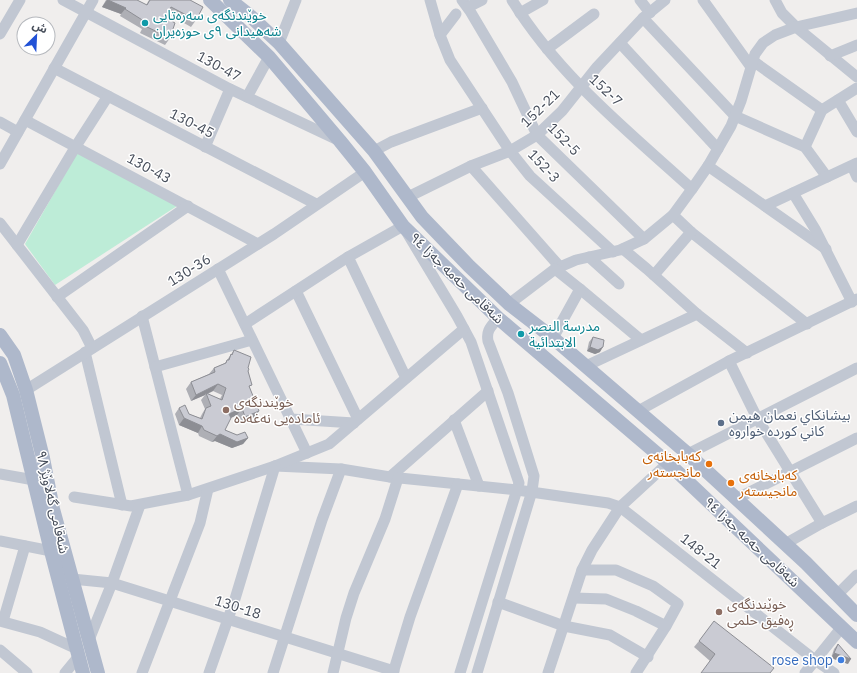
<svg xmlns="http://www.w3.org/2000/svg" width="857" height="673" font-family="'IBM Plex Sans','Noto Sans Arabic',sans-serif">
<style>
.green{fill:#bdecd7}
.lines{fill:none;stroke-linecap:round;stroke-linejoin:round}
.minor{stroke:#c1c7d2;stroke-width:11}
.major{stroke:#aeb8cb;stroke-width:14}
.wall{fill:#aeafb5;fill-rule:evenodd}
.shaded-wall{fill:#8d8e94}
.building{fill:#cacbd3;stroke:#8d8e94}
.culture-dot{fill:#0f9aa8;stroke:#fff;stroke-width:1.5}
.education-dot{fill:#8d6e63;stroke:#fff;stroke-width:1.5}
.service-dot{fill:#5c6f8a;stroke:#fff;stroke-width:1.5}
.food-dot{fill:#e8710a;stroke:#fff;stroke-width:1.5}
.shop-dot{fill:#3f7fe0;stroke:#fff;stroke-width:1.5}
.labels{text-anchor:middle;dominant-baseline:central;stroke-width:3;stroke-linejoin:round;paint-order:stroke}
.culture-label{font-size:14px;fill:#0d838f;stroke:#fff;text-anchor:start}
.street-label{font-size:14px;fill:#464d5a;stroke:#fff}
.education-label{font-size:14px;fill:#785e54;stroke:#fff;text-anchor:start}
.service-label{font-size:14px;fill:#4e5e75;stroke:#fff;text-anchor:start}
.food-label{font-size:14px;fill:#c56008;stroke:#fff;text-anchor:end}
.shop-label{font-size:14px;fill:#366cbe;stroke:#fff;text-anchor:end}
</style>
<rect width="100%" height="100%" fill="#f0eeed"/>
<path class="green" d="M77,153l100,53 -122,79 -30,-41z"/>
<g class="lines">
<g class="minor">
<path d="M63,0l167,89 108,51"/>
<path d="M430,0l10,35 10,25 60,91 20,25 83,76"/>
<path d="M462,0l8,11 42,71 25,53 107,104"/>
<path d="M512,0c46,75 116,131 180,189"/>
<path d="M640,0l10,13"/>
<path d="M703,0l48,67"/>
<path d="M775,0l7,13 14,14 61,50"/>
<path d="M468,7l14,-7"/>
<path d="M520,13l23,-13"/>
<path d="M643,18l92,98 70,31 22,30"/>
<path d="M0,34l20,-34"/>
<path d="M440,35l16,-21"/>
<path d="M279,43l17,-43"/>
<path d="M620,43l98,106"/>
<path d="M547,49l47,-35"/>
<path d="M830,56l27,-11"/>
<path d="M753,61l69,49"/>
<path d="M54,68l262,136"/>
<path d="M247,97l22,-40"/>
<path d="M838,100l19,32"/>
<path d="M25,120l233,124"/>
<path d="M0,122l18,10"/>
<path d="M205,147l25,-58"/>
<path d="M805,147l17,-37 35,-22"/>
<path d="M374,151l17,-9 91,-34"/>
<path d="M0,164l93,-164"/>
<path d="M471,166l89,101"/>
<path d="M708,166l118,83"/>
<path d="M852,166l5,11"/>
<path d="M793,193l22,36 37,73"/>
<path d="M408,197l63,-31 39,-15 27,-16 25,-24 35,-44 46,-49 22,-18"/>
<path d="M765,206l92,-43"/>
<path d="M673,215l18,17 116,92"/>
<path d="M0,223l83,107 9,18"/>
<path d="M17,245l59,-99 32,-50"/>
<path d="M623,249l24,20 50,45 50,39"/>
<path d="M348,257l58,121"/>
<path d="M589,257l30,27"/>
<path d="M218,269l89,184"/>
<path d="M654,275l37,-43"/>
<path d="M580,289l61,51"/>
<path d="M296,291l62,128"/>
<path d="M57,297l131,-91"/>
<path d="M509,304l46,-35 21,-9 44,-10 24,-11 29,-24 19,-26 16,-23 23,-40 10,-25 14,-47 8,-11 12,-8 21,-8 61,-14"/>
<path d="M142,316l46,179"/>
<path d="M245,324l103,-67 55,-31 54,90 14,26 48,141 -59,190"/>
<path d="M553,338l27,-49 -25,-20"/>
<path d="M85,352l37,153"/>
<path d="M729,361l28,57 65,105"/>
<path d="M586,366l111,-52"/>
<path d="M155,367l97,-27"/>
<path d="M26,390l248,-156 91,-62"/>
<path d="M638,411l91,-50 128,-62"/>
<path d="M291,419l63,4"/>
<path d="M454,420l25,66"/>
<path d="M688,454l169,-86"/>
<path d="M275,466l66,3 49,8 127,13 91,13 12,4 195,153 19,13"/>
<path d="M0,474l34,6"/>
<path d="M390,477l98,-86"/>
<path d="M74,497l57,9 57,-11 87,-29 54,-22 135,-115"/>
<path d="M736,499l121,-61"/>
<path d="M0,541l51,10"/>
<path d="M785,544l37,-21 35,-17"/>
<path d="M582,570h34l37,16 25,18 -12,22 -30,47"/>
<path d="M72,579l40,4 282,88"/>
<path d="M837,595l20,-20"/>
<path d="M574,598l32,1 30,12 30,15"/>
<path d="M498,602l66,24 46,9 38,22"/>
<path d="M0,621l40,11 37,17"/>
<path d="M3,621l22,-75"/>
<path d="M89,640l23,-57 28,-78"/>
<path d="M0,650l27,23"/>
<path d="M65,673l14,-17"/>
<path d="M142,673l58,-150 8,-34"/>
<path d="M209,673l26,-74 40,-133"/>
<path d="M273,673l49,-153 19,-51"/>
<path d="M333,673l13,-55 8,-25 31,-74 13,-41"/>
<path d="M393,673l17,-56 48,-133"/>
<path d="M477,673l55,-182 2,-15 -26,-83 -20,-52c-2,-11 3,-14 10,-23"/>
<path d="M548,673l34,-103 10,-20 28,-43 48,-44"/>
<path d="M805,673l37,-46"/>
</g>
<g class="major">
<path d="M210,0l59,57 71,84 25,31 38,54 95,92 170,145 189,179"/>
<path d="M230,0l19,15 30,28 95,108 48,66 47,49 40,38 44,34 135,116 118,109 51,52"/>
<path d="M0,335l14,20 12,35 17,68 10,51 45,164"/>
<path d="M0,363l13,32 38,156 32,122"/>
</g>
</g>
<g class="wall">
<path d="M106,0h31l9,5 3,-5h41l6,20 -5,7 -23,-13 -2,4 4,20 -5,7 -25,-12 2,-4 -22,-13 1,-2 -19,-7z"/>
<path d="M593,337l7,15 -5,2 -8,-3 2,-9z"/>
<path d="M234,350l14,18 2,20 4,30 -14,6 -3,-9 -7,3 -5,12 12,5 11,3 -5,6 -11,4 -17,-7 -3,1 -13,-6 -1,-3 -19,-8 -4,-11 4,-6 10,6 11,4 2,-4 3,-5 -4,-9 4,-5 -14,6 -5,-12 5,-7 18,-8 5,-6 11,-5zM213,391l9,4 -2,4 -12,-5z"/>
<path d="M699,641l75,27 -64,-7 -16,-14z"/>
<path d="M838,644l10,20 -17,-6 3,-9z"/>
</g>
<g class="shaded-wall">
<path d="M107,0h1l18,8 -5,6 -19,-7z"/>
<path d="M590,347h13l-3,5 -5,2 -8,-3z"/>
<path d="M218,384l-5,7 -7,3v-1l-1,2 -14,6 5,-6z"/>
<path d="M242,408l-5,7 -12,6 4,-7z"/>
<path d="M259,411l-5,7 -14,6 5,-7z"/>
<path d="M184,418l18,8 -4,7 -19,-8z"/>
<path d="M220,434l28,4 -5,6 -11,4 -17,-7 -3,1 5,-6z"/>
<path d="M834,653l17,6 -3,5 -17,-6z"/>
</g>
<g class="building">
<path d="M108,0h29l10,5 3,-5h40l13,7 -7,13 -25,-13 -5,11 9,5 -5,15 -25,-12 2,-3 -22,-14 1,-1z"/>
<path d="M593,337l11,3 -1,7 -5,3 -8,-3z"/>
<path d="M234,350l17,7 -3,11 1,1 -1,2 4,14 -3,1 10,25 -14,6 -3,-9 -13,6 2,4 -6,12 12,5 8,-3 3,6 -11,4 -17,-8 -3,2 -13,-6 -2,-4 -18,-8 -5,-10 6,-3 4,9 13,5 4,-11 5,-2 -5,-13 16,7 4,-12 -8,-4 -22,11 -5,-13 24,-10 -1,-4 12,-5 1,-3h2l2,-6 1,1z"/>
<path d="M714,621l60,47 -4,5h-69l14,-19 -16,-13z"/>
<path d="M838,644l13,15 -17,-6z"/>
</g>
<g class="culture-dot">
<circle cx="145" cy="23" r="4"/>
<circle cx="521" cy="334" r="4"/>
</g>
<g class="education-dot">
<circle cx="226" cy="410" r="4"/>
<circle cx="719" cy="612" r="4"/>
</g>
<circle class="service-dot" cx="721" cy="423" r="4"/>
<g class="food-dot">
<circle cx="709" cy="464" r="4"/>
<circle cx="731" cy="483" r="4"/>
</g>
<circle class="shop-dot" cx="841" cy="660" r="4"/>
<g class="labels">
<g class="culture-label">
<text x="153" y="15">خوێندنگەی سەرەتایی<tspan x="153" dy="16">شەهیدانی ٩ی حوزەیران</tspan></text>
<text x="529" y="326">مدرسة النصر<tspan x="529" dy="16">الابتدائية</tspan></text>
</g>
<g class="street-label">
<text transform="translate(219 66) rotate(28)">130-47</text>
<text transform="translate(606 90) rotate(43)">152-7</text>
<text transform="translate(540 108) rotate(-44)">152-21</text>
<text transform="translate(192 123) rotate(27)">130-45</text>
<text transform="translate(564 139) rotate(46)">152-5</text>
<text transform="translate(544 166) rotate(47)">152-3</text>
<text transform="translate(149 168) rotate(28)">130-43</text>
<text transform="translate(189 270) rotate(-32)">130-36</text>
<text transform="translate(457 278) rotate(44)">شەقامی حەمە جەزا ٩٤</text>
<text transform="translate(53 502) rotate(77)">شەقامی گەلاوێژ ٩٨</text>
<text transform="translate(752 542) rotate(43)">شەقامی حەمە جەزا ٩٤</text>
<text transform="translate(701 551) rotate(38)">148-21</text>
<text transform="translate(238 607) rotate(18)">130-18</text>
</g>
<g class="education-label">
<text x="234" y="402">خوێندنگەی<tspan x="234" dy="16">ئامادەیی نەغەدە</tspan></text>
<text x="727" y="604">خوێندنگەی<tspan x="727" dy="16">ڕەفیق حلمی</tspan></text>
</g>
<g class="service-label">
<text x="729" y="415">بيشانكاي نعمان هيمن<tspan x="729" dy="16">كاني كورده خواروه</tspan></text>
</g>
<g class="food-label">
<text x="701" y="456">کەبابخانەی<tspan x="701" dy="16">مانجستەر</tspan></text>
<text x="739" y="475" text-anchor="start">كەبابخانەی<tspan x="739" dy="16">مانجیستەر</tspan></text>
</g>
<g class="shop-label">
<text x="833" y="660">rose shop</text>
</g>
</g>
<g transform="translate(36 36) rotate(24)"><circle r="19" fill="#ffffff" stroke="#b5b8bd"/>
<path d="M0-3L7 15L0 10L-7 15Z" fill="#2151d6"/>
<text y="-6" font-size="11" font-weight="bold" text-anchor="middle" fill="#464d5a">ش</text>
</g>
</svg>
